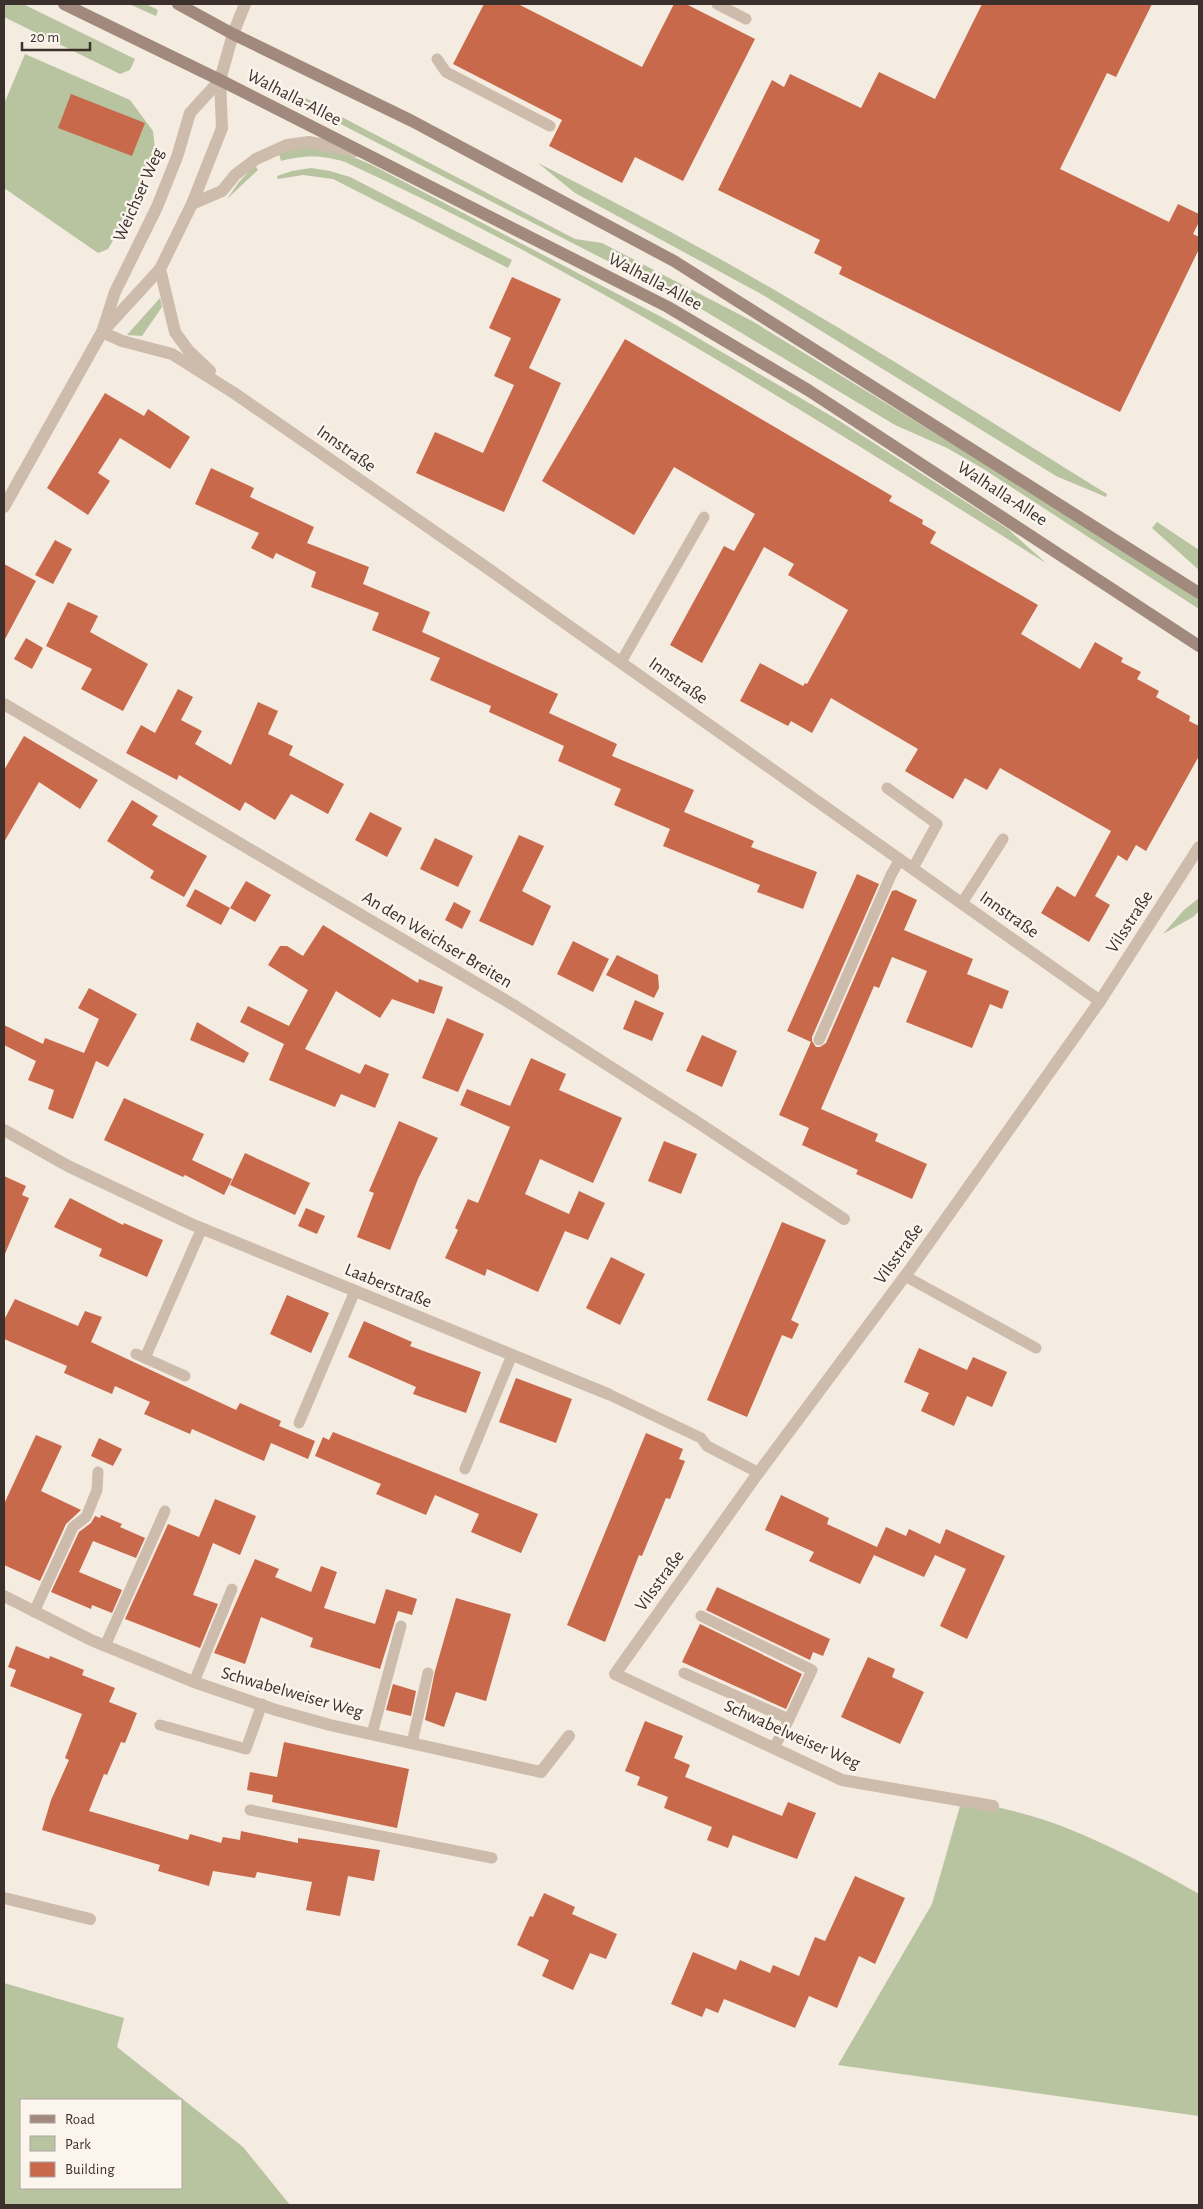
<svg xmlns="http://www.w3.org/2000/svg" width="1203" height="2209" font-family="'Alegreya Sans',sans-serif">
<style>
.green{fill:#b8c4a0;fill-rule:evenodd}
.building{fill:#c8694b}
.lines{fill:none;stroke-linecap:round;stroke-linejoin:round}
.service{stroke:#cdbbac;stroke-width:11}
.minor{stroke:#cdbbac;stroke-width:12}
.secondary{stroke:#a18a7d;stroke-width:12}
.labels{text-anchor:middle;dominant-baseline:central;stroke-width:5;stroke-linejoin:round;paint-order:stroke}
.street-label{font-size:18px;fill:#3b302b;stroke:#fbf5ee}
</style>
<rect width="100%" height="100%" fill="#f4ebe1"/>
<g class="green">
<path d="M4,4h19l112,55 -5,11 -10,4 -116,-57z"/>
<path d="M129,4h17l12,6 -2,6z"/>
<path d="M25,54l105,46 23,31 2,19 -22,56 -25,43 -10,4 -94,-65v-84z"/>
<path d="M292,91l283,148 27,4 150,78 351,215 96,64v9l-217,-141 -35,-20 -52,-23 -192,-115 -415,-213z"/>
<path d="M312,147l25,3 35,15 297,156 169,99 170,109 38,34c-228,-143 -456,-289 -701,-401 -25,-7 -39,-7 -64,-1l-2,-7 14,-5z"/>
<path d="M538,163c81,41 161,83 240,129 111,65 220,134 329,202l-1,3 -50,-21 -293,-181 -188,-102z"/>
<path d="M255,165l3,5 -31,29 12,-17z"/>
<path d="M311,168l19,3 20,6 162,83 -4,8 -175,-89 -30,-4 -25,4 -1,-3 15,-5z"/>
<path d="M160,298l2,9 -20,29 -15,-1z"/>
<path d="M1157,522l42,28v20l-47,-42z"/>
<path d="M1199,898v13l-6,6 -30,17 21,-24z"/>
<path d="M962,1799c35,8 73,16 107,30 45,18 88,41 130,65v222l-361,-51 94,-161z"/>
<path d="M4,1983l120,35 -7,29 126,100 47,58h-286zM21,2100h160v88h-160z"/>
</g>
<g class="building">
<path d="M484,4h34l124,63 32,-63h12l69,35 -72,142 -48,-24 -13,26 -73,-37 13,-26 -109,-56z"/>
<path d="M982,4h170l-36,73 -9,-4 -47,96 109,53 9,-18 21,10v8l-6,12 6,3v12l-79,163 -281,-138 3,-7 -28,-14 6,-13 -102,-50 54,-110 12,7 6,-13 71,34 18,-36 56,27z"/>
<path d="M71,94l74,29 -13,33 -74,-28z"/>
<path d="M512,277l49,22 -32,69 32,15 -57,129 -88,-39 19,-41 48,21 31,-68 -20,-9 17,-38 -22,-10z"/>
<path d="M625,339l267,157 -3,5 34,19 -1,4 14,8 -6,11 108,62 -17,29 59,35 15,-27 28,16 -2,4 20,10 -4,7 22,12 -3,6 34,19 -1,5 10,5v30l-53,95 -10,-6 -9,16 -9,-6 -23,41 15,9 -21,37 -48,-29 16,-27 18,11 36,-66 -111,-63 -13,22 -22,-12 -12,21 -48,-28 13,-22 -87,-51 -19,35 -21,-12 -3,5 -48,-25 20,-38 43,23 2,-3 2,1 41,-74 -60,-35 6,-11 -30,-17 -62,116 -32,-18 54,-99 10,5 21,-37 -81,-47 -40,68 -92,-54z"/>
<path d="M105,393l39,23 4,-7 42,28 -20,32 -50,-31 -22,35 12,8 -22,34 -41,-27z"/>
<path d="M211,468l43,20 -4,9 64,30 -7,16 62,24 -6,17 67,28 -8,20 136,62 -9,19 68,31 -5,12 82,34 -10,22 70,29 -3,6 66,25 -14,37 -46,-17 3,-7 -97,-39 7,-17 -56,-24 7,-16 -63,-28 6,-15 -75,-34 2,-6 -61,-26 10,-22 -68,-28 7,-17 -68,-26 5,-15 -40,-19 -3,6 -22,-11 8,-15 -64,-29z"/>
<path d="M55,540l17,9 -19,35 -18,-9z"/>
<path d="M4,564l32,17 -32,60z"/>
<path d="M68,602l30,14 -8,16 58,32 -25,47 -42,-22 11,-20 -46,-23z"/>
<path d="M26,638l17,10 -11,21 -18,-10z"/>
<path d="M178,689l15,8 -12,23 21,11 -7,13 36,21 27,-63 20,9 -10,23 25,12 -4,9 55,29 -16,30 -37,-20 -16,26 -30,-18 -5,9 -61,-36 -2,5 -51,-27 15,-28 14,8z"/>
<path d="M24,736l74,44 -18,29 -41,-27 -35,60v-72z"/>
<path d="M132,800l26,16 -6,9 55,31 -23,41 -34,-19 4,-7 -47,-30z"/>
<path d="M370,812l32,16 -15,29 -32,-17z"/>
<path d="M519,835l25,11 -22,45 29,15 -18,40 -54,-25z"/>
<path d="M435,838l38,18 -15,31 -38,-18z"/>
<path d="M857,874l22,10 -67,153v4l4,6h4l6,-4 66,-152 4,-1 21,10 -13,30 69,29 -6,15 42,17 -7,18 -12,-5 -18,44 -66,-26 21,-51 -35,-14 -13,31 -5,-2 -53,123 57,25 -3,7 52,23 -15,35 -56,-25 2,-4 -56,-25 7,-17 -30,-13 32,-73 -24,-11z"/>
<path d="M246,881l25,14 -16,27 -25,-14 -9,17 -35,-19 9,-17 35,19z"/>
<path d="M454,902l17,9 -9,18 -17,-9z"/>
<path d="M323,925l95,58 1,-4 24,8 -9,27 -42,-15 -12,19 -44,-27 -31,58 55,25 5,-10 24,10 -14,34 -34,-14 -6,13 -66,-27 15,-36 -44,-22 8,-16 41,20 19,-36 -40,-25 12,-19h7l16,10z"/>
<path d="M573,941l36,18 -16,33 -36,-18z"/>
<path d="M617,955l41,20 1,13 -5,10 -48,-23z"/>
<path d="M89,988l48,26 -29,53 -12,-6 -23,58 -25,-10 6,-19 -26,-10 8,-19 -32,-16v-20l39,19 2,-6 39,15 15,-34 -21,-11z"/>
<path d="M635,1000l29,13 -12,28 -29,-12z"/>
<path d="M447,1018l37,16 -26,58 -36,-14z"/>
<path d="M197,1022l52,31 -5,10 -54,-23z"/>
<path d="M702,1035l35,16 -15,36 -36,-16z"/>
<path d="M531,1058l35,16 -7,16 63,28 -29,65 -53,-24 -15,35 44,20 10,-23 26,12 -17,37 -23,-9 -27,61 -51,-23 -2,7 -40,-18 13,-28 -3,-2 13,-29 10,4 32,-76 -50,-22 7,-16 43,17z"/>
<path d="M124,1098l80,36 -12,26 40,19 -8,16 -39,-20 -2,2 -79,-37z"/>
<path d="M399,1121l39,17 -20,41 -28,71 -33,-13 17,-44 -5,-2z"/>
<path d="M664,1141l33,13 -16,40 -33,-13z"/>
<path d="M245,1153l65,30 -15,32 -65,-30z"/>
<path d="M4,1176l22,10 -4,9 7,3 -25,58z"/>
<path d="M70,1198l53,27 1,-2 39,17 -16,37 -48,-21 3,-7 -48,-22z"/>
<path d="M306,1208l19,8 -8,18 -19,-8z"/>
<path d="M782,1222l44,18 -35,80 8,4 -7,15 -10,-4 -35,82 -40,-17z"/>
<path d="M611,1257l34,17 -25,51 -34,-17z"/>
<path d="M287,1295l42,18 -18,40 -41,-19z"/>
<path d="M15,1299l63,27 7,-15 17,6 -11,25 145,68 4,-7 41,18 -2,5 36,15 -7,18 -37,-16 -7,18 -72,-32 -2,5 -46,-20 6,-12 -35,-16 -3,8 -48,-21 3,-7 -63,-27v-19z"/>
<path d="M364,1321l48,21 -2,4 71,26 -15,41 -53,-19 3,-7 -68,-30z"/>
<path d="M919,1348l48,22 6,-13 34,15 -15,35 -25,-11 -13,30 -33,-15 8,-18 -25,-11z"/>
<path d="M516,1378l56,21 -16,44 -57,-21z"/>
<path d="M333,1432l205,82 -17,39 -50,-21 8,-18 -44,-19 -9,20 -50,-21 5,-10 -66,-28 8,-19 6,3z"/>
<path d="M646,1433l37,16 -4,10 6,2 -15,38 -4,-1 -24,58 -3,-1 -34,87 -38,-17z"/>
<path d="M36,1435l26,11 -21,45 40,19 -15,14 -26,57 -36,-16v-61z"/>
<path d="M99,1438l23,11 -9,17 -22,-10z"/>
<path d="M781,1495l48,23 -2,6 50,23 9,-20 20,9 3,-7 31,15 6,-15 59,27 -38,83 -27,-13 26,-57 -31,-14 -11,22 -50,-22 -14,29 -51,-23 5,-9 -49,-22z"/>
<path d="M215,1499l41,17 -16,39 -27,-12 -20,52 25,9 -18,44 -75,-29 43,-95 31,13z"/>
<path d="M101,1515l21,9 -2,3 25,11 -9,20 -43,-17 -14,31 43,18 -10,23 -20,-8 -1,4 -40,-17 28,-60 12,-9 4,-7 5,2z"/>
<path d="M255,1559l24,10 -4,8 36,15 10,-26 16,6 -13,36 51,16 11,-35 31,10 -5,16 -14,-4 -18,58 -70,-22 3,-9 -52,-21 -16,47 -31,-11z"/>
<path d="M717,1587l113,52 -7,17 -10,-4 -3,8 -104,-50z"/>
<path d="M456,1598l55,16 -25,87 -30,-9 -12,35 -19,-7 10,-49z"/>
<path d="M700,1624l102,50 -16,35 -104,-47z"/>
<path d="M16,1646l33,13 1,-3 34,14 -2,5 33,13 -6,14 28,11 -12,30 -4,-1 -14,33 -3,-1 -15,37 99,29 2,-6 31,9 2,-6 17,3 1,-9 57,12v-5l82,12 -6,31 -26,-5 -8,40 -34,-6 6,-28 -55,-10 -2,6 -42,-7 -4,15 -51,-15 2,-6 -118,-35 9,-30 18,-40 -4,-2 17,-44 -72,-28 6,-16 -8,-3z"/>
<path d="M868,1657l27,12 -3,8 32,15 -24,52 -59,-27z"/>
<path d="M393,1684l23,7 -5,25 -25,-6z"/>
<path d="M645,1721l38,15 -9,22 16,7 -5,12 97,39 6,-14 28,11 -19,46 -64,-24 -5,13 -21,-8 5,-13 -48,-19 4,-11 -31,-12 3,-8 -15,-6z"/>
<path d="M284,1742l125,27 -12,59 -125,-26 1,-7 -26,-5 3,-18 27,5z"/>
<path d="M855,1876l50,22 -30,66 -16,-8 -22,52 -28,-12 -14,32 -71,-29 -6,14 -12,-5 -4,9 -31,-13 22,-52 43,18 4,-10 30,13 3,-8 26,11 16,-39 10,4z"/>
<path d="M544,1893l31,14 -3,7 45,20 -11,25 -16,-6 -17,37 -31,-14 7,-16 -32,-15 13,-29 3,1z"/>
</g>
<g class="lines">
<g class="service">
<path d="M717,4l29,15"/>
<path d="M437,59l9,13 104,54"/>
<path d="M621,662l83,-145"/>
<path d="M887,788l50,36 -24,44"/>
<path d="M962,903l41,-64"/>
<path d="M819,1040l72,-165 9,-16"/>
<path d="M905,1276l131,72"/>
<path d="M136,1354l49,22"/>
<path d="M145,1358l57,-130"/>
<path d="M608,1394l93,44 6,8 52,27"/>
<path d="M299,1423l56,-132"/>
<path d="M465,1469l47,-114"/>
<path d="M34,1612l39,-85 13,-10 11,-27 1,-18"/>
<path d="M701,1616l111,54 -23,49"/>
<path d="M105,1646l60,-135"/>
<path d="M684,1673l105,46 -15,29"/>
<path d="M194,1682l38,-93"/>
<path d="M160,1725l86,24 16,-45"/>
<path d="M372,1734l29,-108"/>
<path d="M412,1743l16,-70"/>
<path d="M250,1810l242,48"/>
</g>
<g class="minor">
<path d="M192,204l30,-13 13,-16 21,-16 31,-14 22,-3 46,9"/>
<path d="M160,269l15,63 13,18 22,21"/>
<path d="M105,329l55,-60 32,-65 30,-76 -2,-48 13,-46 12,-30"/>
<path d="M102,332l20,9 50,13 62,39 246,170 620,438"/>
<path d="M4,507l98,-175 13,-40 42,-85 20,-50 13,-44 30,-33"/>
<path d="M4,704l511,302 182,116 147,97"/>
<path d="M4,1130l64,36 123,58 417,170"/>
<path d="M4,1596l87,44 103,42 82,28 54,15 211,47 28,-36"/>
<path d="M993,1806l-151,-26 -227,-106 141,-198 155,-208 189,-267 99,-154"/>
<path d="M4,1898l86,21"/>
</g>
<g class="secondary">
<path d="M64,4l156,76 448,227 140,83 391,256"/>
<path d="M178,4l55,30 179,87 262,140 525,332"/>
</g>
</g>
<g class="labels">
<g class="street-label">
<text transform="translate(294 98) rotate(27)">Walhalla-Allee</text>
<text transform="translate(139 195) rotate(-66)">Weichser Weg</text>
<text transform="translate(655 282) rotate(28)">Walhalla-Allee</text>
<text transform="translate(346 449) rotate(35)">Innstraße</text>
<text transform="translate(1002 494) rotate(33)">Walhalla-Allee</text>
<text transform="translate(678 681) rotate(35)">Innstraße</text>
<text transform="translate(1009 915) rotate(35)">Innstraße</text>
<text transform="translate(1130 922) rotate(-57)">Vilsstraße</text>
<text transform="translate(437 940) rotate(31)">An den Weichser Breiten</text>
<text transform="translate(899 1254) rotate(-54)">Vilsstraße</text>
<text transform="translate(388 1286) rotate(22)">Laaberstraße</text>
<text transform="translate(660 1581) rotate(-54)">Vilsstraße</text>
<text transform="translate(292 1693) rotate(16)">Schwabelweiser Weg</text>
<text transform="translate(792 1735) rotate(24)">Schwabelweiser Weg</text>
</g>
</g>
<rect width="1203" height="2209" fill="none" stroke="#3b302b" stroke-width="10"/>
<rect x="20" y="2099" width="162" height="90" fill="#fbf5ee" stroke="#aea6a0"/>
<rect x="30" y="2115" width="25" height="8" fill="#a18a7d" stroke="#aea6a0"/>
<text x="65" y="2124" font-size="15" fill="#3b302b">Road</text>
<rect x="30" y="2136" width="25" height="15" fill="#b8c4a0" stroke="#aea6a0"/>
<text x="65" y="2149" font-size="15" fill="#3b302b">Park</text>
<rect x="30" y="2162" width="25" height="15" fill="#c8694b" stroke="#aea6a0"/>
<text x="65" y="2174" font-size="15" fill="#3b302b">Building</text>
<path d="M22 42v8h68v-8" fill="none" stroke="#3b302b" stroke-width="2.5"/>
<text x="30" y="42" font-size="15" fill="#3b302b" stroke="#fbf5ee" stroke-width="4" paint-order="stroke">20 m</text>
</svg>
